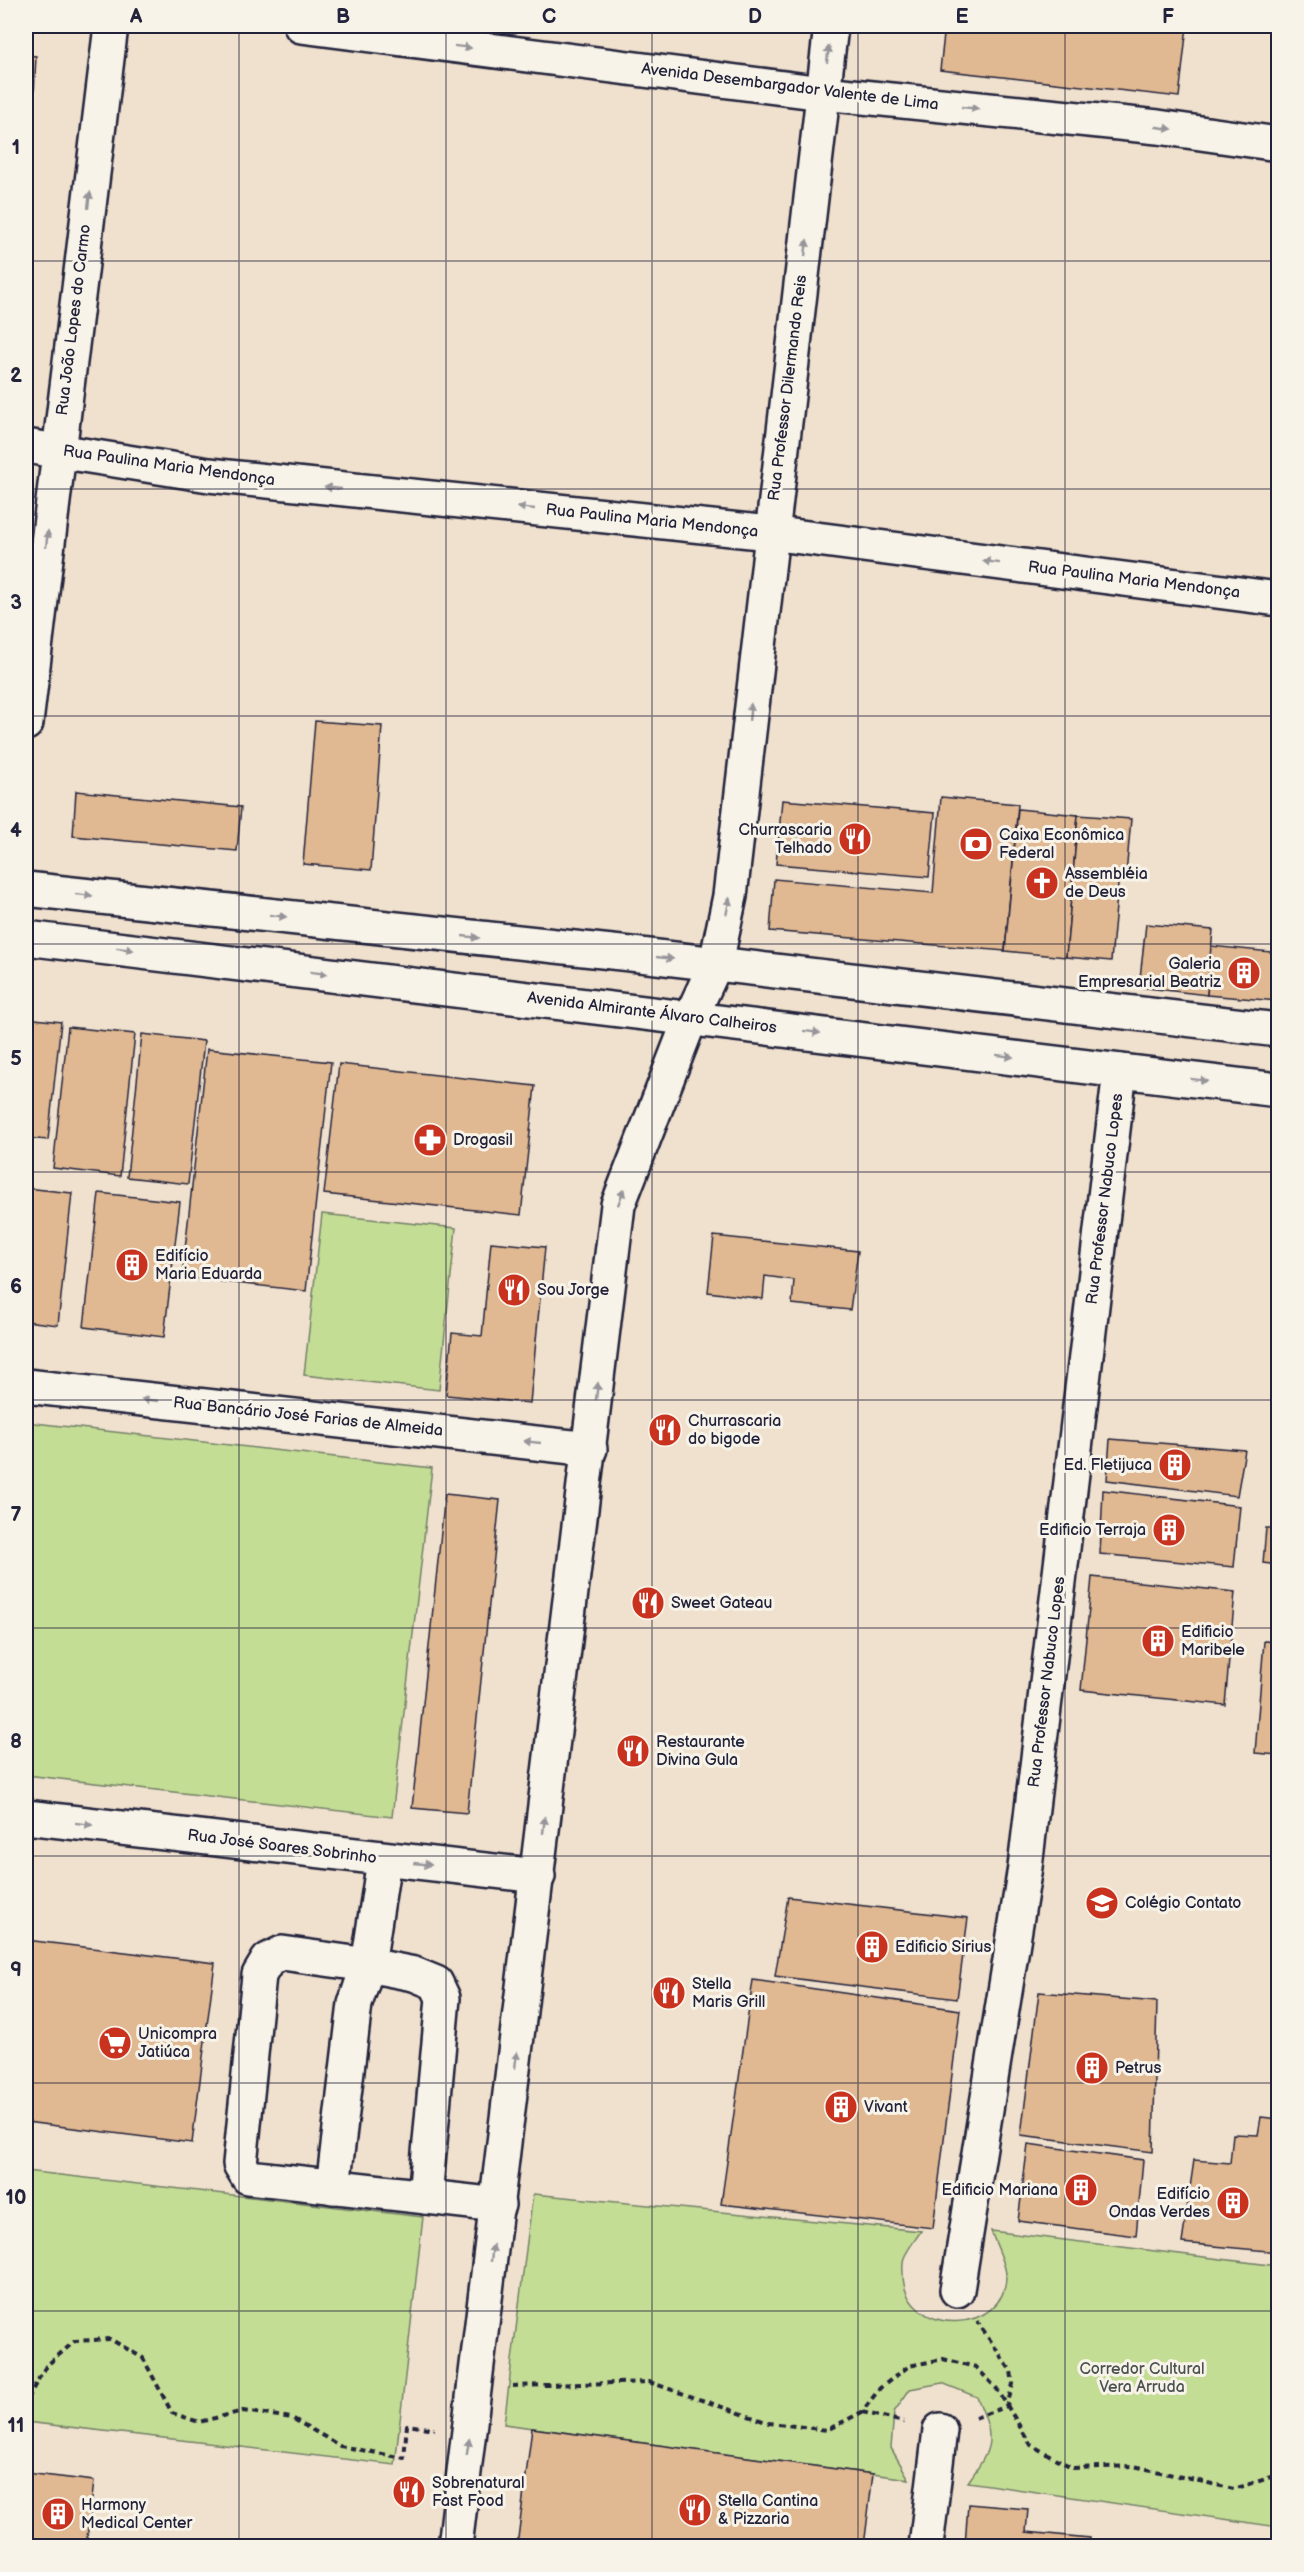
<svg xmlns="http://www.w3.org/2000/svg" width="1304" height="2572" font-family="'Balsamiq Sans',sans-serif">
<style>
.green{fill:#c4dd94;stroke:#738068;stroke-width:1.5}
.building{fill:#e0b891;stroke:#22223b;stroke-width:1.5}
.lines{fill:none;stroke-linecap:round;stroke-linejoin:round}
.minor-casing{stroke:#22223b;stroke-width:38}
.major-casing{stroke:#22223b;stroke-width:38}
.path{stroke:#22223b;stroke-width:4;stroke-dasharray:6 4.5;stroke-linecap:butt}
.minor{stroke:#f7f3e8;stroke-width:33}
.major{stroke:#f7f3e8;stroke-width:33}
.oneway{fill:#97959a}
.grid{fill:none;stroke:#22223b;stroke-width:1.5;stroke-opacity:0.55}
.labels{text-anchor:middle;dominant-baseline:central;stroke-width:6;stroke-linejoin:round;paint-order:stroke}
.street-label{font-size:16px;fill:#22223b;stroke:#f7f3e8}
.poi-label{font-size:16px;fill:#22223b;stroke:#f7f3e8;text-anchor:start}
.park-label{font-size:16px;fill:#4a5151;stroke:#f7f3e8}
.neatline{fill:none;stroke:#22223b;stroke-width:2}
.grid-label{font-size:20px;text-anchor:middle;font-weight:bold;fill:#22223b}
</style>
<rect width="100%" height="100%" fill="#f0e1ce"/>
<filter id="ink" filterUnits="userSpaceOnUse"><feTurbulence type="fractalNoise" baseFrequency=".0167" numOctaves="2"/><feDisplacementMap in="SourceGraphic" scale="12" xChannelSelector="R" yChannelSelector="G"/><feConvolveMatrix kernelMatrix="1 2 1 2 8 2 1 2 1" color-interpolation-filters="sRGB"/></filter>
<g filter="url(#ink)">
<g class="green">
<path d="M322,1214l134,14 -17,162 -135,-15z"/>
<path d="M26,1422l406,46 -40,349 -366,-42z"/>
<path d="M26,2171l397,46 -28,248 -369,-43z"/>
<path d="M533,2194l388,37c-5,8 -13,17 -17,27 -2,5 -1,12 -1,18 3,63 105,59 103,-2 -1,-13 -11,-31 -15,-43l287,35v261l-310,-45c27,-37 26,-44 9,-85l-35,-14 -32,6 -16,23 -3,36 18,31 -405,-55z"/>
</g>
<g class="building">
<path d="M945,26h242l-8,71 -239,-27z"/>
<path d="M26,55l10,1 -3,58 -7,-1z"/>
<path d="M315,721l67,5 -11,144 -68,-6z"/>
<path d="M76,791l165,16 -4,44 -164,-15z"/>
<path d="M941,797l77,7 -13,147 -235,-20 4,-52 159,14z"/>
<path d="M782,800l153,13 -6,64 -153,-13z"/>
<path d="M1018,809l60,6 -12,142 -61,-6z"/>
<path d="M1078,815l53,4 -5,56 -7,-1 -8,87 -45,-4z"/>
<path d="M1146,924l67,6 -6,65 -68,-8z"/>
<path d="M1278,945v56l-71,-6 4,-49 60,6z"/>
<path d="M26,1018l35,4 -13,118 -22,-2z"/>
<path d="M68,1027l67,7 -15,142 -67,-8z"/>
<path d="M142,1034l62,7 -16,143 -61,-7z"/>
<path d="M207,1049l124,13 -25,229 -124,-14z"/>
<path d="M339,1064l196,22 -14,129 -197,-21z"/>
<path d="M26,1188l46,5 -14,132 -32,-4z"/>
<path d="M99,1193l81,9 -16,135 -80,-10z"/>
<path d="M714,1236l144,15 -8,59 -58,-6 2,-24 -29,-4 -2,23 -55,-7z"/>
<path d="M491,1242l54,5 -15,156 -84,-8 6,-62 30,3z"/>
<path d="M1110,1439l135,11 -8,46 -130,-16z"/>
<path d="M1103,1490l137,16 -6,61 -134,-13z"/>
<path d="M445,1494l55,6 -33,313 -55,-5z"/>
<path d="M1266,1528h12v37l-15,-2z"/>
<path d="M1092,1577l143,15 -10,113 -144,-15z"/>
<path d="M1264,1641l14,1v113l-23,-2z"/>
<path d="M788,1897l180,21 -11,81 -182,-23z"/>
<path d="M26,1940l189,23 -23,180 -166,-21z"/>
<path d="M753,1980l207,30 -27,218 -212,-24z"/>
<path d="M1039,1992l118,10 -4,150 -132,-17z"/>
<path d="M1261,2117l17,2v133l-96,-9 12,-83 36,3 3,-29 25,1z"/>
<path d="M1028,2144l115,16 -7,76 -118,-15z"/>
<path d="M532,2428l341,46 -9,72h-347z"/>
<path d="M26,2473l68,8 -8,65h-60z"/>
<path d="M968,2504l60,5 -2,23 64,6v8h-125z"/>
</g>
<g class="lines">
<g class="minor-casing">
<g id="minor">
<path d="M301,26l522,67 335,34 120,17"/>
<path d="M26,446l183,29 561,58 508,66"/>
<path d="M26,723l85,-697"/>
<path d="M26,1386l564,63"/>
<path d="M26,1817l512,59"/>
<path d="M384,1860l-16,105 -86,-12 -14,7 -9,15 -19,189 8,13 250,28"/>
<path d="M333,2187l22,-183 13,-39 46,9 22,9 7,15 -18,199"/>
<path d="M957,2290l68,-423 95,-796"/>
<path d="M455,2546l163,-1341 73,-188 25,-54 14,-67 101,-870"/>
<path d="M926,2546l14,-116"/>
</g>
</g>
<g class="major-casing">
<g id="major">
<path d="M26,889l614,66 638,75"/>
<path d="M26,938l1252,152"/>
</g>
</g>
<g class="path">
<path d="M512,2386l137,-4 120,41 58,7 35,-18 18,-24 29,-22 34,-7 33,8 21,22 34,56 42,23 61,-2 100,23 41,-13 3,-4"/>
<path d="M26,2397l4,-3 16,-28 29,-25 35,-2 33,19 29,55 27,9 44,-11 49,7 48,28 64,12 3,-33 27,4"/>
<path d="M862,2412l42,10"/>
<path d="M975,2418l32,-12 6,-22 -2,-13 -34,-50"/>
</g>
<use href="#minor" class="minor"/>
<use href="#major" class="major"/>
</g>
<defs><path id="oneway-solid" d="M-6-.8H1V-3.2L6.5 0L1 3.2V.8H-6Z" transform="scale(1.5)"/></defs>
<g class="oneway">
<use href="#oneway-solid" transform="translate(463 47) rotate(7)"/>
<use href="#oneway-solid" transform="translate(828 54) rotate(-83)"/>
<use href="#oneway-solid" transform="translate(970 108) rotate(6)"/>
<use href="#oneway-solid" transform="translate(1164 128) rotate(8)"/>
<use href="#oneway-solid" transform="translate(89 200) rotate(-83)"/>
<use href="#oneway-solid" transform="translate(806 248) rotate(-83)"/>
<use href="#oneway-solid" transform="translate(333 488) rotate(-174)"/>
<use href="#oneway-solid" transform="translate(526 508) rotate(-174)"/>
<use href="#oneway-solid" transform="translate(47 539) rotate(-83)"/>
<use href="#oneway-solid" transform="translate(991 562) rotate(-173)"/>
<use href="#oneway-solid" transform="translate(750 712) rotate(-84)"/>
<use href="#oneway-solid" transform="translate(84 895) rotate(6)"/>
<use href="#oneway-solid" transform="translate(728 906) rotate(-79)"/>
<use href="#oneway-solid" transform="translate(278 916) rotate(6)"/>
<use href="#oneway-solid" transform="translate(471 937) rotate(6)"/>
<use href="#oneway-solid" transform="translate(125 949) rotate(7)"/>
<use href="#oneway-solid" transform="translate(665 958) rotate(6)"/>
<use href="#oneway-solid" transform="translate(319 973) rotate(7)"/>
<use href="#oneway-solid" transform="translate(812 1032) rotate(7)"/>
<use href="#oneway-solid" transform="translate(1005 1056) rotate(7)"/>
<use href="#oneway-solid" transform="translate(1199 1080) rotate(7)"/>
<use href="#oneway-solid" transform="translate(621 1197) rotate(-70)"/>
<use href="#oneway-solid" transform="translate(597 1391) rotate(-83)"/>
<use href="#oneway-solid" transform="translate(150 1400) rotate(-174)"/>
<use href="#oneway-solid" transform="translate(532 1442) rotate(-174)"/>
<use href="#oneway-solid" transform="translate(84 1824) rotate(7)"/>
<use href="#oneway-solid" transform="translate(544 1825) rotate(-83)"/>
<use href="#oneway-solid" transform="translate(423 1864) rotate(6)"/>
<use href="#oneway-solid" transform="translate(516 2060) rotate(-83)"/>
<use href="#oneway-solid" transform="translate(492 2253) rotate(-83)"/>
<use href="#oneway-solid" transform="translate(468 2447) rotate(-81)"/>
</g>
</g>
<path class="grid" d="M239,26v2520M446,26v2520M652,26v2520M858,26v2520M1065,26v2520M26,261h1252M26,489h1252M26,716h1252M26,944h1252M26,1172h1252M26,1400h1252M26,1628h1252M26,1856h1252M26,2083h1252M26,2311h1252"/>
<defs>
<g id="restaurant-disc" transform="scale(1.725)"><circle r="9.5" fill="#c8321e" stroke="#f7f3e8"/><path d="M-5-6h1v4h1v-4h1v4h1v-4h1v5L-1.5 .5V6h-2V.5L-5-1ZM5-6V6H3V1.5H1.5Q1.5-4 5-6Z" fill="#fff"/></g>
<g id="bank-disc" transform="scale(1.725)"><circle r="9.5" fill="#c8321e" stroke="#f7f3e8"/><path d="M-6-4H6V4H-6ZM0-2.3a2.3 2.3 0 1 0 0 4.6a2.3 2.3 0 1 0 0-4.6Z" fill="#fff"/></g>
<g id="church-disc" transform="scale(1.725)"><circle r="9.5" fill="#c8321e" stroke="#f7f3e8"/><path d="M-1.2-6h2.4v3.5h3.3v2.4h-3.3V6h-2.4V-.1h-3.3v-2.4h3.3Z" fill="#fff"/></g>
<g id="building-disc" transform="scale(1.725)"><circle r="9.5" fill="#c8321e" stroke="#f7f3e8"/><path d="M-4-6H4V6H1V3H-1V6H-4ZM-2.5-4.3h1.7v1.8h-1.7ZM.8-4.3h1.7v1.8H.8ZM-2.5-1h1.7V.8h-1.7ZM.8-1h1.7V.8H.8Z" fill="#fff"/></g>
<g id="pharmacy-disc" transform="scale(1.725)"><circle r="9.5" fill="#c8321e" stroke="#f7f3e8"/><path d="M-2-6h4v4h4v4h-4v4h-4v-4h-4v-4h4Z" fill="#fff"/></g>
<g id="school-disc" transform="scale(1.725)"><circle r="9.5" fill="#c8321e" stroke="#f7f3e8"/><path d="M0-5L7-2L0 1L-7-2ZM-4 1L0 2.5L4 1V4Q0 6-4 4Z" fill="#fff"/></g>
<g id="supermarket-disc" transform="scale(1.725)"><circle r="9.5" fill="#c8321e" stroke="#f7f3e8"/><path d="M-6-5.5h2.5l.6 2H6L4.5 2H-2.5L-4.4-4H-6ZM-1.5 3.2a1.3 1.3 0 1 0 .1 0ZM3 3.2a1.3 1.3 0 1 0 .1 0Z" fill="#fff"/></g>
</defs>
<g fill-rule="evenodd">
<use href="#restaurant-disc" x="855" y="839"/>
<use href="#bank-disc" x="976" y="844"/>
<use href="#church-disc" x="1042" y="883"/>
<use href="#building-disc" x="1244" y="973"/>
<use href="#pharmacy-disc" x="430" y="1140"/>
<use href="#building-disc" x="132" y="1265"/>
<use href="#restaurant-disc" x="514" y="1290"/>
<use href="#restaurant-disc" x="665" y="1430"/>
<use href="#building-disc" x="1175" y="1465"/>
<use href="#building-disc" x="1169" y="1530"/>
<use href="#restaurant-disc" x="648" y="1603"/>
<use href="#building-disc" x="1158" y="1641"/>
<use href="#restaurant-disc" x="633" y="1751"/>
<use href="#school-disc" x="1102" y="1903"/>
<use href="#building-disc" x="872" y="1947"/>
<use href="#restaurant-disc" x="669" y="1993"/>
<use href="#supermarket-disc" x="115" y="2043"/>
<use href="#building-disc" x="1092" y="2068"/>
<use href="#building-disc" x="841" y="2107"/>
<use href="#building-disc" x="1081" y="2190"/>
<use href="#building-disc" x="1233" y="2203"/>
<use href="#restaurant-disc" x="409" y="2492"/>
<use href="#restaurant-disc" x="695" y="2510"/>
<use href="#building-disc" x="58" y="2514"/>
</g>
<g class="labels">
<g class="street-label">
<text transform="translate(790 87) rotate(7)">Avenida Desembargador Valente de Lima</text>
<text transform="translate(74 320) rotate(-83)">Rua João Lopes do Carmo</text>
<text transform="translate(788 388) rotate(-83)">Rua Professor Dilermando Reis</text>
<text transform="translate(169 466) rotate(8)">Rua Paulina Maria Mendonça</text>
<text transform="translate(652 521) rotate(6)">Rua Paulina Maria Mendonça</text>
<text transform="translate(1134 580) rotate(7)">Rua Paulina Maria Mendonça</text>
<text transform="translate(652 1013) rotate(7)">Avenida Almirante Álvaro Calheiros</text>
<text transform="translate(1105 1199) rotate(-83)">Rua Professor Nabuco Lopes</text>
<text transform="translate(308 1417) rotate(6)">Rua Bancário José Farias de Almeida</text>
<text transform="translate(1047 1682) rotate(-83)">Rua Professor Nabuco Lopes</text>
<text transform="translate(282 1847) rotate(7)">Rua José Soares Sobrinho</text>
</g>
<g class="poi-label">
<text x="832" y="830" text-anchor="end">Churrascaria<tspan x="832" dy="18">Telhado</tspan></text>
<text x="999" y="835">Caixa Econômica<tspan x="999" dy="18">Federal</tspan></text>
<text x="1065" y="874">Assembléia<tspan x="1065" dy="18">de Deus</tspan></text>
<text x="1221" y="964" text-anchor="end">Galeria<tspan x="1221" dy="18">Empresarial Beatriz</tspan></text>
<text x="453" y="1140">Drogasil</text>
<text x="155" y="1256">Edifício<tspan x="155" dy="18">Maria Eduarda</tspan></text>
<text x="537" y="1290">Sou Jorge</text>
<text x="688" y="1421">Churrascaria<tspan x="688" dy="18">do bigode</tspan></text>
<text x="1152" y="1465" text-anchor="end">Ed. Fletijuca</text>
<text x="1146" y="1530" text-anchor="end">Edificio Terraja</text>
<text x="671" y="1603">Sweet Gateau</text>
<text x="1181" y="1632">Edificio<tspan x="1181" dy="18">Maribele</tspan></text>
<text x="656" y="1742">Restaurante<tspan x="656" dy="18">Divina Gula</tspan></text>
<text x="1125" y="1903">Colégio Contato</text>
<text x="895" y="1947">Edificio Sirius</text>
<text x="692" y="1984">Stella<tspan x="692" dy="18">Maris Grill</tspan></text>
<text x="138" y="2034">Unicompra<tspan x="138" dy="18">Jatiúca</tspan></text>
<text x="1115" y="2068">Petrus</text>
<text x="864" y="2107">Vivant</text>
<text x="1058" y="2190" text-anchor="end">Edificio Mariana</text>
<text x="1210" y="2194" text-anchor="end">Edifício<tspan x="1210" dy="18">Ondas Verdes</tspan></text>
<text x="432" y="2483">Sobrenatural<tspan x="432" dy="18">Fast Food</tspan></text>
<text x="718" y="2501">Stella Cantina<tspan x="718" dy="18">&amp; Pizzaria</tspan></text>
<text x="81" y="2505">Harmony<tspan x="81" dy="18">Medical Center</tspan></text>
</g>
<g class="park-label">
<text x="1142" y="2369">Corredor Cultural<tspan x="1142" dy="18">Vera Arruda</tspan></text>
</g>
</g>
<rect width="1304" height="2572" fill="none" stroke="#f7f3e8" stroke-width="66"/>
<rect x="33" y="33" width="1238" height="2506" class="neatline"/>
<g class="grid-label">
<text x="136" y="23">A</text>
<text x="343" y="23">B</text>
<text x="549" y="23">C</text>
<text x="755" y="23">D</text>
<text x="962" y="23">E</text>
<text x="1168" y="23">F</text>
<text x="16" y="154">1</text>
<text x="16" y="382">2</text>
<text x="16" y="609">3</text>
<text x="16" y="837">4</text>
<text x="16" y="1065">5</text>
<text x="16" y="1293">6</text>
<text x="16" y="1521">7</text>
<text x="16" y="1748">8</text>
<text x="16" y="1976">9</text>
<text x="16" y="2204">10</text>
<text x="16" y="2432">11</text>
</g>
</svg>
